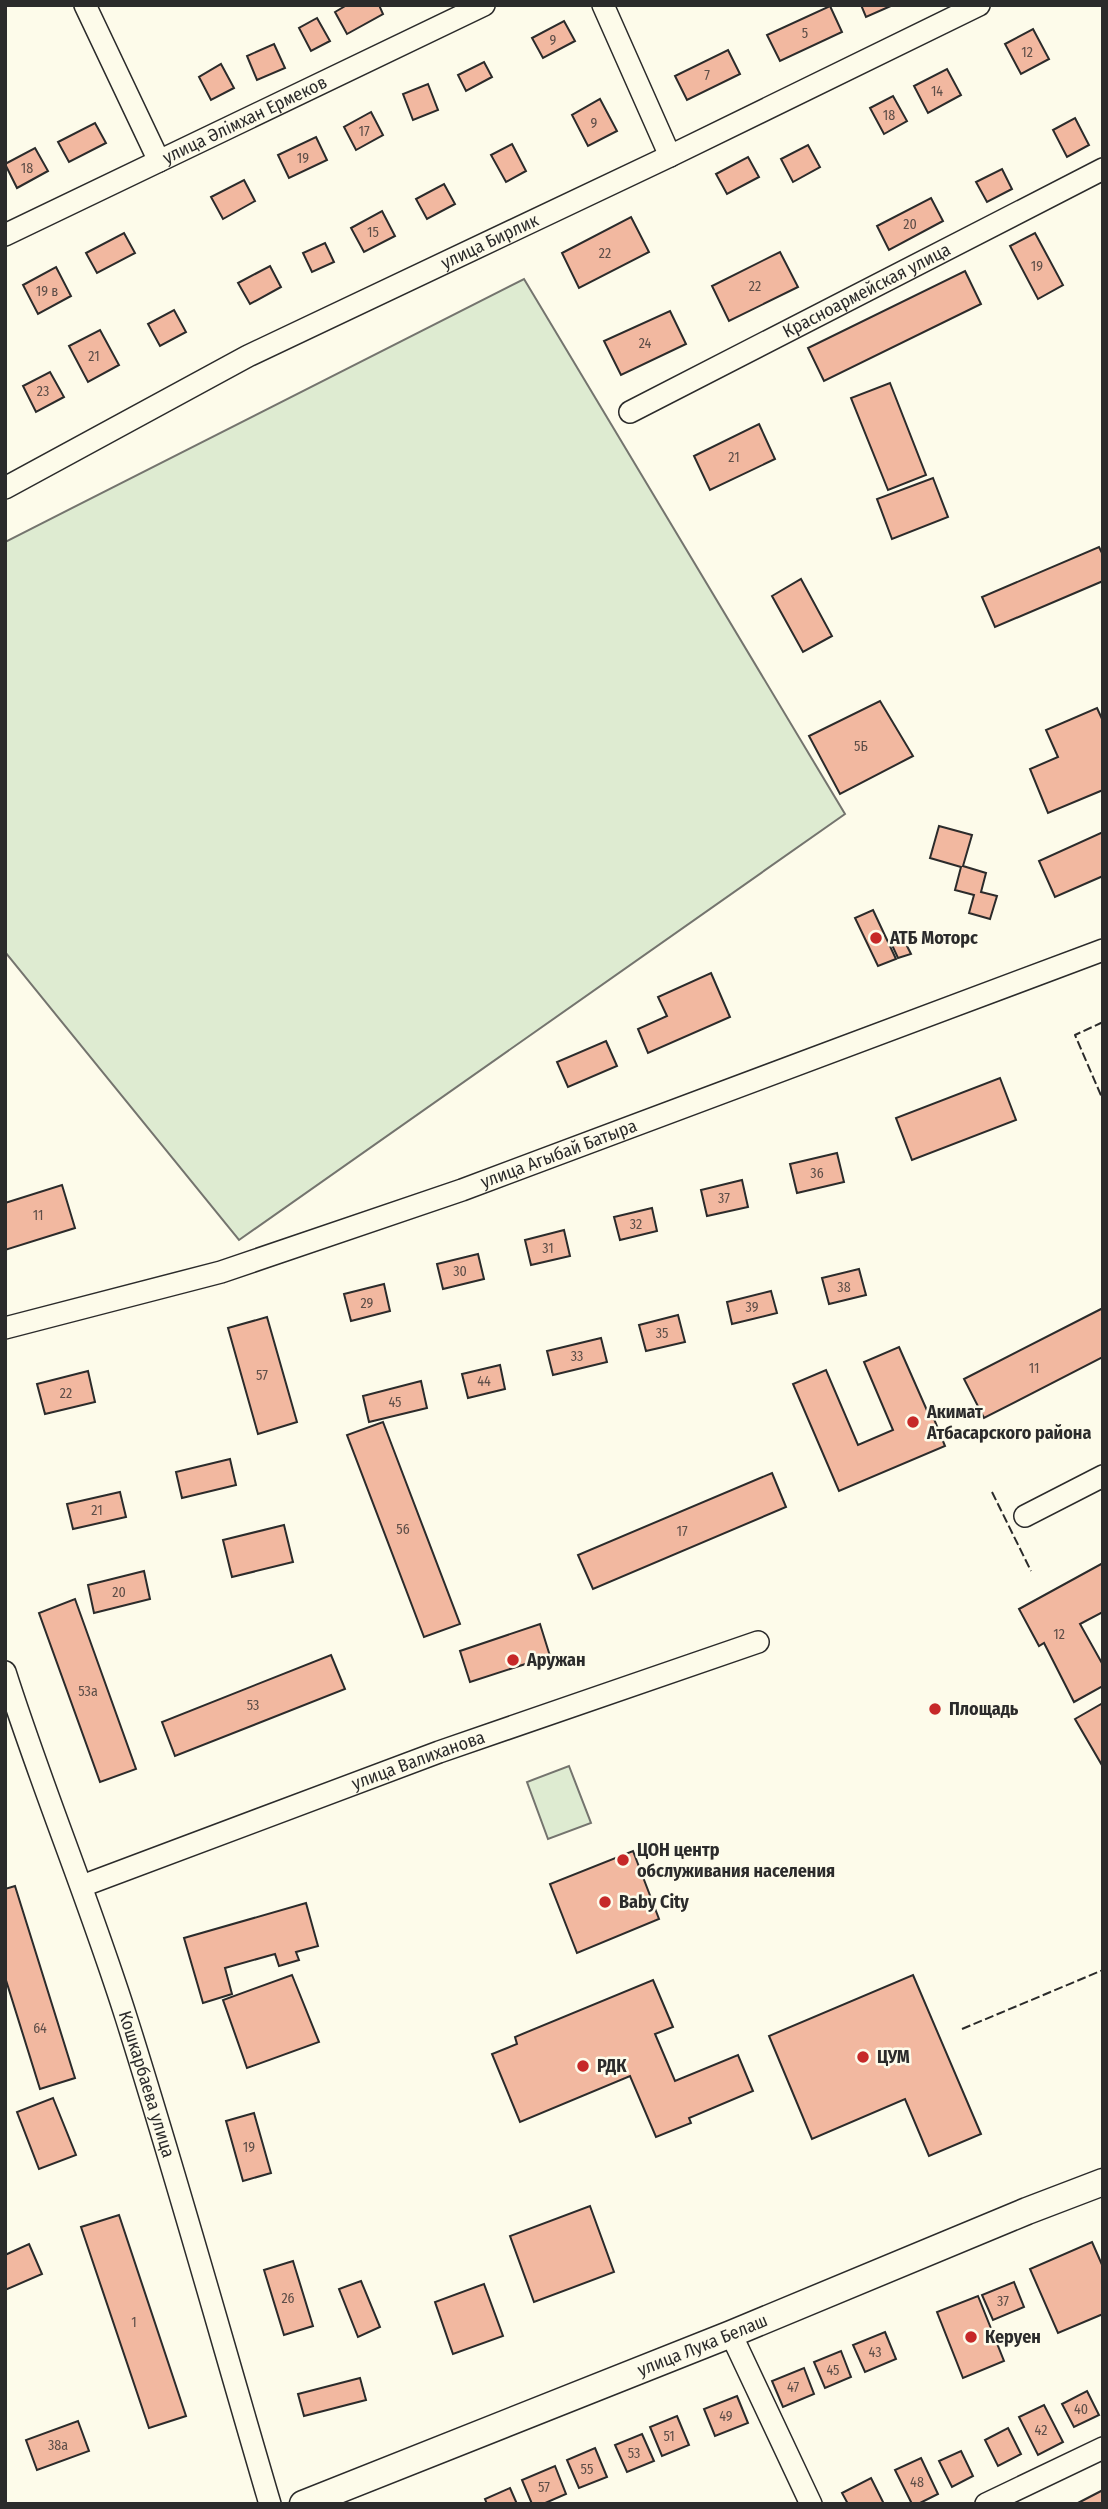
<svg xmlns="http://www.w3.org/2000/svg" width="1108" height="2509" font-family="'Fira Sans Condensed',sans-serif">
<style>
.green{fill:#deebd1;stroke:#74746e;stroke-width:2}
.building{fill:#f2b8a0;stroke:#2b2b2b;stroke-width:2}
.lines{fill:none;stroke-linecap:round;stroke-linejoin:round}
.minor-casing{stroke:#2b2b2b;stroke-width:24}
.major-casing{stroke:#2b2b2b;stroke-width:29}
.minor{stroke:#fdfbea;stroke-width:21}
.major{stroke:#fdfbea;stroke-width:26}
.fence{stroke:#2b2b2b;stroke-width:2;stroke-dasharray:9 3.5;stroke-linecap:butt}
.poi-dot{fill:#c62828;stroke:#fdfbea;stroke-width:2.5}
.labels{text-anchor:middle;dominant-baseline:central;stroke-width:5;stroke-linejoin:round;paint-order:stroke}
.number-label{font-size:14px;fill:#5d4e48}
.street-label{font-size:18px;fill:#2b2b2b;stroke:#fdfbea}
.poi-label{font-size:18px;font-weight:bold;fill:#2b2b2b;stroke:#fdfbea;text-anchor:start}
</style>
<rect width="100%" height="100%" fill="#fdfbea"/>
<g class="green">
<path d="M524,279l321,535 -606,426 -234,-288v-410z"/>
<path d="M569,1766l22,57 -43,16 -21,-57z"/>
</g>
<g class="building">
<path d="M347,5h32l4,9 -36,20 -12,-22z"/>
<path d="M861,5h32l-27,12z"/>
<path d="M830,6l12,26 -62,29 -13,-26z"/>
<path d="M317,18l13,23 -19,10 -12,-23z"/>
<path d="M564,21l11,20 -32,17 -11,-20z"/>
<path d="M1033,29l16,30 -28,15 -16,-30z"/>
<path d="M274,44l11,24 -28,12 -10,-24z"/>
<path d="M728,50l12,24 -53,26 -12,-24z"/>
<path d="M484,62l8,15 -26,14 -8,-16z"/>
<path d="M221,64l13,24 -23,12 -12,-23z"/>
<path d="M947,69l14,26 -33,18 -14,-27z"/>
<path d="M428,84l10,26 -25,10 -10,-26z"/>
<path d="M893,96l14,25 -23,13 -14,-26z"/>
<path d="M600,99l17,32 -29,15 -16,-31z"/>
<path d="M371,112l12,23 -27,15 -12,-23z"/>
<path d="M1075,118l14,27 -22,12 -14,-27z"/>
<path d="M95,123l11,20 -37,19 -11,-20z"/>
<path d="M316,137l11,23 -38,18 -11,-23z"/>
<path d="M512,144l14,27 -20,11 -15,-27z"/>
<path d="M808,145l12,22 -27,15 -12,-23z"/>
<path d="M35,148l13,23 -31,17 -12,-24z"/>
<path d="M748,157l11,20 -32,17 -11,-20z"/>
<path d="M1002,169l10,20 -25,13 -11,-20z"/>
<path d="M244,180l11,21 -32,18 -12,-22z"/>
<path d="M444,184l11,20 -28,15 -11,-20z"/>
<path d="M931,198l12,23 -54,29 -12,-24z"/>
<path d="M382,211l13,25 -31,16 -13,-24z"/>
<path d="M631,217l18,35 -70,36 -17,-35z"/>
<path d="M124,233l11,20 -38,20 -11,-20z"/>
<path d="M1035,233l28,52 -25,14 -28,-53z"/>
<path d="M325,243l9,19 -22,10 -9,-19z"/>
<path d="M780,252l18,35 -69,34 -17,-35z"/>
<path d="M270,266l11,21 -31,17 -12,-21z"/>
<path d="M56,267l15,29 -33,18 -15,-29z"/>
<path d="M965,271l16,33 -157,77 -16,-33z"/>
<path d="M174,310l12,22 -26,14 -12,-22z"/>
<path d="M670,311l16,33 -65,31 -17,-34z"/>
<path d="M100,330l19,35 -31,17 -19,-36z"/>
<path d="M50,372l14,25 -28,15 -13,-26z"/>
<path d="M890,383l36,92 -38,15 -37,-92z"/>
<path d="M759,424l16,35 -65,31 -16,-34z"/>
<path d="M933,478l15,39 -56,22 -15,-40z"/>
<path d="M1099,547l4,8v26l-108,46 -13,-30z"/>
<path d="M801,579l31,57 -29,16 -31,-56z"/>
<path d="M880,701l33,55 -73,38 -31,-58z"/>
<path d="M1097,708l6,13v69l-55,23 -18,-44 28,-12 -12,-27z"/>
<path d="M939,826l33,9 -9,31 23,7 -5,19 16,4 -7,23 -21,-6 5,-18 -19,-5 6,-23 -31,-9z"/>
<path d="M1103,832v44l-48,21 -16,-36z"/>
<path d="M873,910l23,49 -18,7 -23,-48z"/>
<path d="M904,940l7,14 -13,4 -6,-13z"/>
<path d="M711,973l19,44 -82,36 -10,-24 29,-13 -9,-19z"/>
<path d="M606,1041l11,25 -49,21 -11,-25z"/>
<path d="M1000,1078l16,42 -104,40 -16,-42z"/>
<path d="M837,1153l7,29 -47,11 -7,-29z"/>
<path d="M742,1180l6,27 -41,9 -6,-26z"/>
<path d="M62,1185l13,43 -70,22v-47z"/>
<path d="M652,1208l5,23 -37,9 -6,-23z"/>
<path d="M564,1230l6,26 -39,9 -6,-25z"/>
<path d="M478,1254l6,25 -41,10 -6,-25z"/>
<path d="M859,1269l7,26 -37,9 -7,-26z"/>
<path d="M384,1284l6,27 -39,10 -7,-27z"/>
<path d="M771,1291l6,22 -45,11 -5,-22z"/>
<path d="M1103,1308v49l-119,61 -20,-39z"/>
<path d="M678,1315l7,27 -39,9 -7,-26z"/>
<path d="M267,1317l30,105 -39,12 -30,-106z"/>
<path d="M601,1338l6,24 -54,13 -6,-24z"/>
<path d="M899,1347l30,68 3,-1 13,32 -106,45 -46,-107 33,-14 32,75 35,-15 -29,-68z"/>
<path d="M500,1365l5,24 -37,9 -6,-24z"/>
<path d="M88,1371l7,31 -50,12 -8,-30z"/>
<path d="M421,1381l6,27 -58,14 -6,-26z"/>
<path d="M383,1422l77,202 -36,13 -77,-202z"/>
<path d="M230,1459l6,26 -54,13 -6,-26z"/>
<path d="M772,1473l14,34 -193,82 -15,-34z"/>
<path d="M120,1492l6,25 -53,12 -6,-25z"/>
<path d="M284,1525l9,37 -61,15 -9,-37z"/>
<path d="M1103,1563v49l-23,12 23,41v21l-29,16 -30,-59 -5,3 -20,-37z"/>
<path d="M144,1571l6,28 -56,14 -6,-28z"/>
<path d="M75,1599l61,170 -36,13 -61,-169z"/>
<path d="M540,1624l10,32 -80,26 -10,-31z"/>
<path d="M331,1655l14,34 -170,67 -13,-34z"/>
<path d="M1103,1703v64l-28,-48z"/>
<path d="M633,1851l26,68 -82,34 -27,-69z"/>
<path d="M15,1886l60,192 -35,11 -35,-112v-88z"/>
<path d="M306,1903l12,43 -22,6 3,8 -20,6 -4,-12 -50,14 7,26 -29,9 -19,-65z"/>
<path d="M292,1975l27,67 -72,26 -24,-68z"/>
<path d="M913,1975l68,159 -52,22 -24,-57 -93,40 -43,-103z"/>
<path d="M653,1980l20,47 -18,7 20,47 63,-26 15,36 -64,27 2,5 -35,14 -26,-61 -110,46 -28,-68 25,-10 -2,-7z"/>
<path d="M53,2098l23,57 -37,14 -22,-57z"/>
<path d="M254,2113l17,60 -28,8 -17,-60z"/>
<path d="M590,2206l24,66 -80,30 -24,-66z"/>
<path d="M119,2215l67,201 -37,12 -68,-201z"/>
<path d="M1092,2242l11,25v47l-45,19 -28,-64z"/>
<path d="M29,2244l13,30 -37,16v-35z"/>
<path d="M293,2261l20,65 -29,9 -20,-65z"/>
<path d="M361,2281l19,46 -22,10 -19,-48z"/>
<path d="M1014,2282l10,25 -31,13 -11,-25z"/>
<path d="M484,2284l19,52 -50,18 -18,-52z"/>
<path d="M978,2296l26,65 -41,17 -26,-66z"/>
<path d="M885,2332l11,27 -31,13 -12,-27z"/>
<path d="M841,2351l10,26 -26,11 -11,-26z"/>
<path d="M804,2368l10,26 -31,13 -11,-26z"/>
<path d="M360,2378l6,22 -62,16 -6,-22z"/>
<path d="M1087,2391l12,24 -25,12 -12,-23z"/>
<path d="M737,2396l11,27 -33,13 -11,-27z"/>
<path d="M1044,2405l19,37 -25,13 -19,-38z"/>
<path d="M677,2416l12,29 -27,11 -12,-29z"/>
<path d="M78,2421l11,30 -52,19 -11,-30z"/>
<path d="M1008,2428l13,26 -23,12 -13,-26z"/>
<path d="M642,2434l12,27 -27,11 -12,-27z"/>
<path d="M595,2448l12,29 -28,11 -12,-28z"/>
<path d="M961,2451l12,25 -21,11 -13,-26z"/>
<path d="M921,2458l17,36 -20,10h-6l-17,-34z"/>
<path d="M555,2466l11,28 -23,10h-11l-10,-24z"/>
<path d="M871,2478l13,26h-36l-6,-11z"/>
<path d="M510,2488l7,16h-30l-2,-5z"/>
<path d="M1103,2490v14h-27z"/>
</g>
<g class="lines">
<g class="minor-casing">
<g id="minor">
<path d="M85,5l74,156"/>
<path d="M603,5l67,151"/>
<path id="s1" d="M5,235l479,-230"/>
<path id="s2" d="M630,412l473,-243"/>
<path id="s3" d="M5,488l243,-132 422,-200 309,-151"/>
<path id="s4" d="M5,1328l216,-56 241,-82 641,-240"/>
<path d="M1025,1516l78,-40"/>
<path id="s5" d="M5,1672c37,116 84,228 121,345 51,161 96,324 144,487"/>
<path id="s6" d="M82,1886l357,-134 319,-110"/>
<path d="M731,2334l80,170"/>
<path d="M986,2504l117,-56"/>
</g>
</g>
<g class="major-casing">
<g id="major">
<path id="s7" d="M303,2504l428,-170 296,-123 76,-29"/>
</g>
</g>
<use href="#minor" class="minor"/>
<use href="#major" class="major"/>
<g class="fence">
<path d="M1103,1022l-28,13 28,65"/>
<path d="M992,1492l39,79"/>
<path d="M962,2029l141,-59"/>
</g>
</g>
<g class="poi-dot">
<circle cx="876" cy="938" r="7"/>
<circle cx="913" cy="1422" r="7"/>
<circle cx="513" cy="1660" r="7"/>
<circle cx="935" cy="1709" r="7"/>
<circle cx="623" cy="1860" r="7"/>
<circle cx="605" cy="1902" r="7"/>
<circle cx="863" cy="2057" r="7"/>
<circle cx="583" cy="2066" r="7"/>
<circle cx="971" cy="2337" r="7"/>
</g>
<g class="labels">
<g class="number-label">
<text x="805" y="33">5</text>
<text x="553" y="40">9</text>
<text x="1027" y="52">12</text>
<text x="707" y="75">7</text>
<text x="937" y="91">14</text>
<text x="889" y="115">18</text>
<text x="594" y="123">9</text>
<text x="364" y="131">17</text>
<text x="303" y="158">19</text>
<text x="27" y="168">18</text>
<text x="910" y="224">20</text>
<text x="373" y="232">15</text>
<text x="605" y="253">22</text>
<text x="1037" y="266">19</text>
<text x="755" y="286">22</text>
<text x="47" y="291">19 в</text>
<text x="645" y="343">24</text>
<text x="94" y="356">21</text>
<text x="43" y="391">23</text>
<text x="734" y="457">21</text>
<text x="861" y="746">5Б</text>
<text x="817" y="1173">36</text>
<text x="724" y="1198">37</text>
<text x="38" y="1215">11</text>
<text x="636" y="1224">32</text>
<text x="548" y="1248">31</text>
<text x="460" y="1271">30</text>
<text x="844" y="1287">38</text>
<text x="367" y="1303">29</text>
<text x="752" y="1307">39</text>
<text x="662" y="1333">35</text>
<text x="577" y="1356">33</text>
<text x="1034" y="1368">11</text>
<text x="262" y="1375">57</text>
<text x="484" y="1381">44</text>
<text x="66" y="1393">22</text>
<text x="395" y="1402">45</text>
<text x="97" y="1510">21</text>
<text x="403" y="1529">56</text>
<text x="682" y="1531">17</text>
<text x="119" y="1592">20</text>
<text x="1059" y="1634">12</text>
<text x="88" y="1691">53а</text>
<text x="253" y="1705">53</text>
<text x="40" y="2028">64</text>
<text x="249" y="2147">19</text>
<text x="288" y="2298">26</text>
<text x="1003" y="2301">37</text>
<text x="134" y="2322">1</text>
<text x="875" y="2352">43</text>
<text x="833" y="2370">45</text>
<text x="793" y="2387">47</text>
<text x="1081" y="2409">40</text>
<text x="726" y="2416">49</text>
<text x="1041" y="2430">42</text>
<text x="669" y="2436">51</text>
<text x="58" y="2445">38а</text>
<text x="634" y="2453">53</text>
<text x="587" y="2469">55</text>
<text x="917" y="2482">48</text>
<text x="544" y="2487">57</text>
</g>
<g class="street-label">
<text stroke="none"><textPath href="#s1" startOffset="266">улица Әлімхан Ермеков</textPath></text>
<text stroke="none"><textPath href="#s3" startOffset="544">улица Бирлик</textPath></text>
<text stroke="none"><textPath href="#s2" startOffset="266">Красноармейская улица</textPath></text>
<text stroke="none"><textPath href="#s4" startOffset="581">улица Агыбай Батыра</textPath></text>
<text stroke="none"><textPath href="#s6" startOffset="359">улица Валиханова</textPath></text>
<text stroke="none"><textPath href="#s5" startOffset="436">Кошкарбаева улица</textPath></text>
<text stroke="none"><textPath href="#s7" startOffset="430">улица Лука Белаш</textPath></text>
</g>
<g class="poi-label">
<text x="890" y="938">АТБ Моторс</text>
<text x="927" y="1412">Акимат<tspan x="927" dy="21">Атбасарского района</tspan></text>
<text x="527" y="1660">Аружан</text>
<text x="949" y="1709">Площадь</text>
<text x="637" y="1850">ЦОН центр<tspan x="637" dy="21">обслуживания населения</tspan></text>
<text x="619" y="1902">Baby City</text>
<text x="877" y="2057">ЦУМ</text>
<text x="597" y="2066">РДК</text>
<text x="985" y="2337">Керуен</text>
</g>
</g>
<rect width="1108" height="2509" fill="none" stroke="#2b2b2b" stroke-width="14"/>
</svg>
